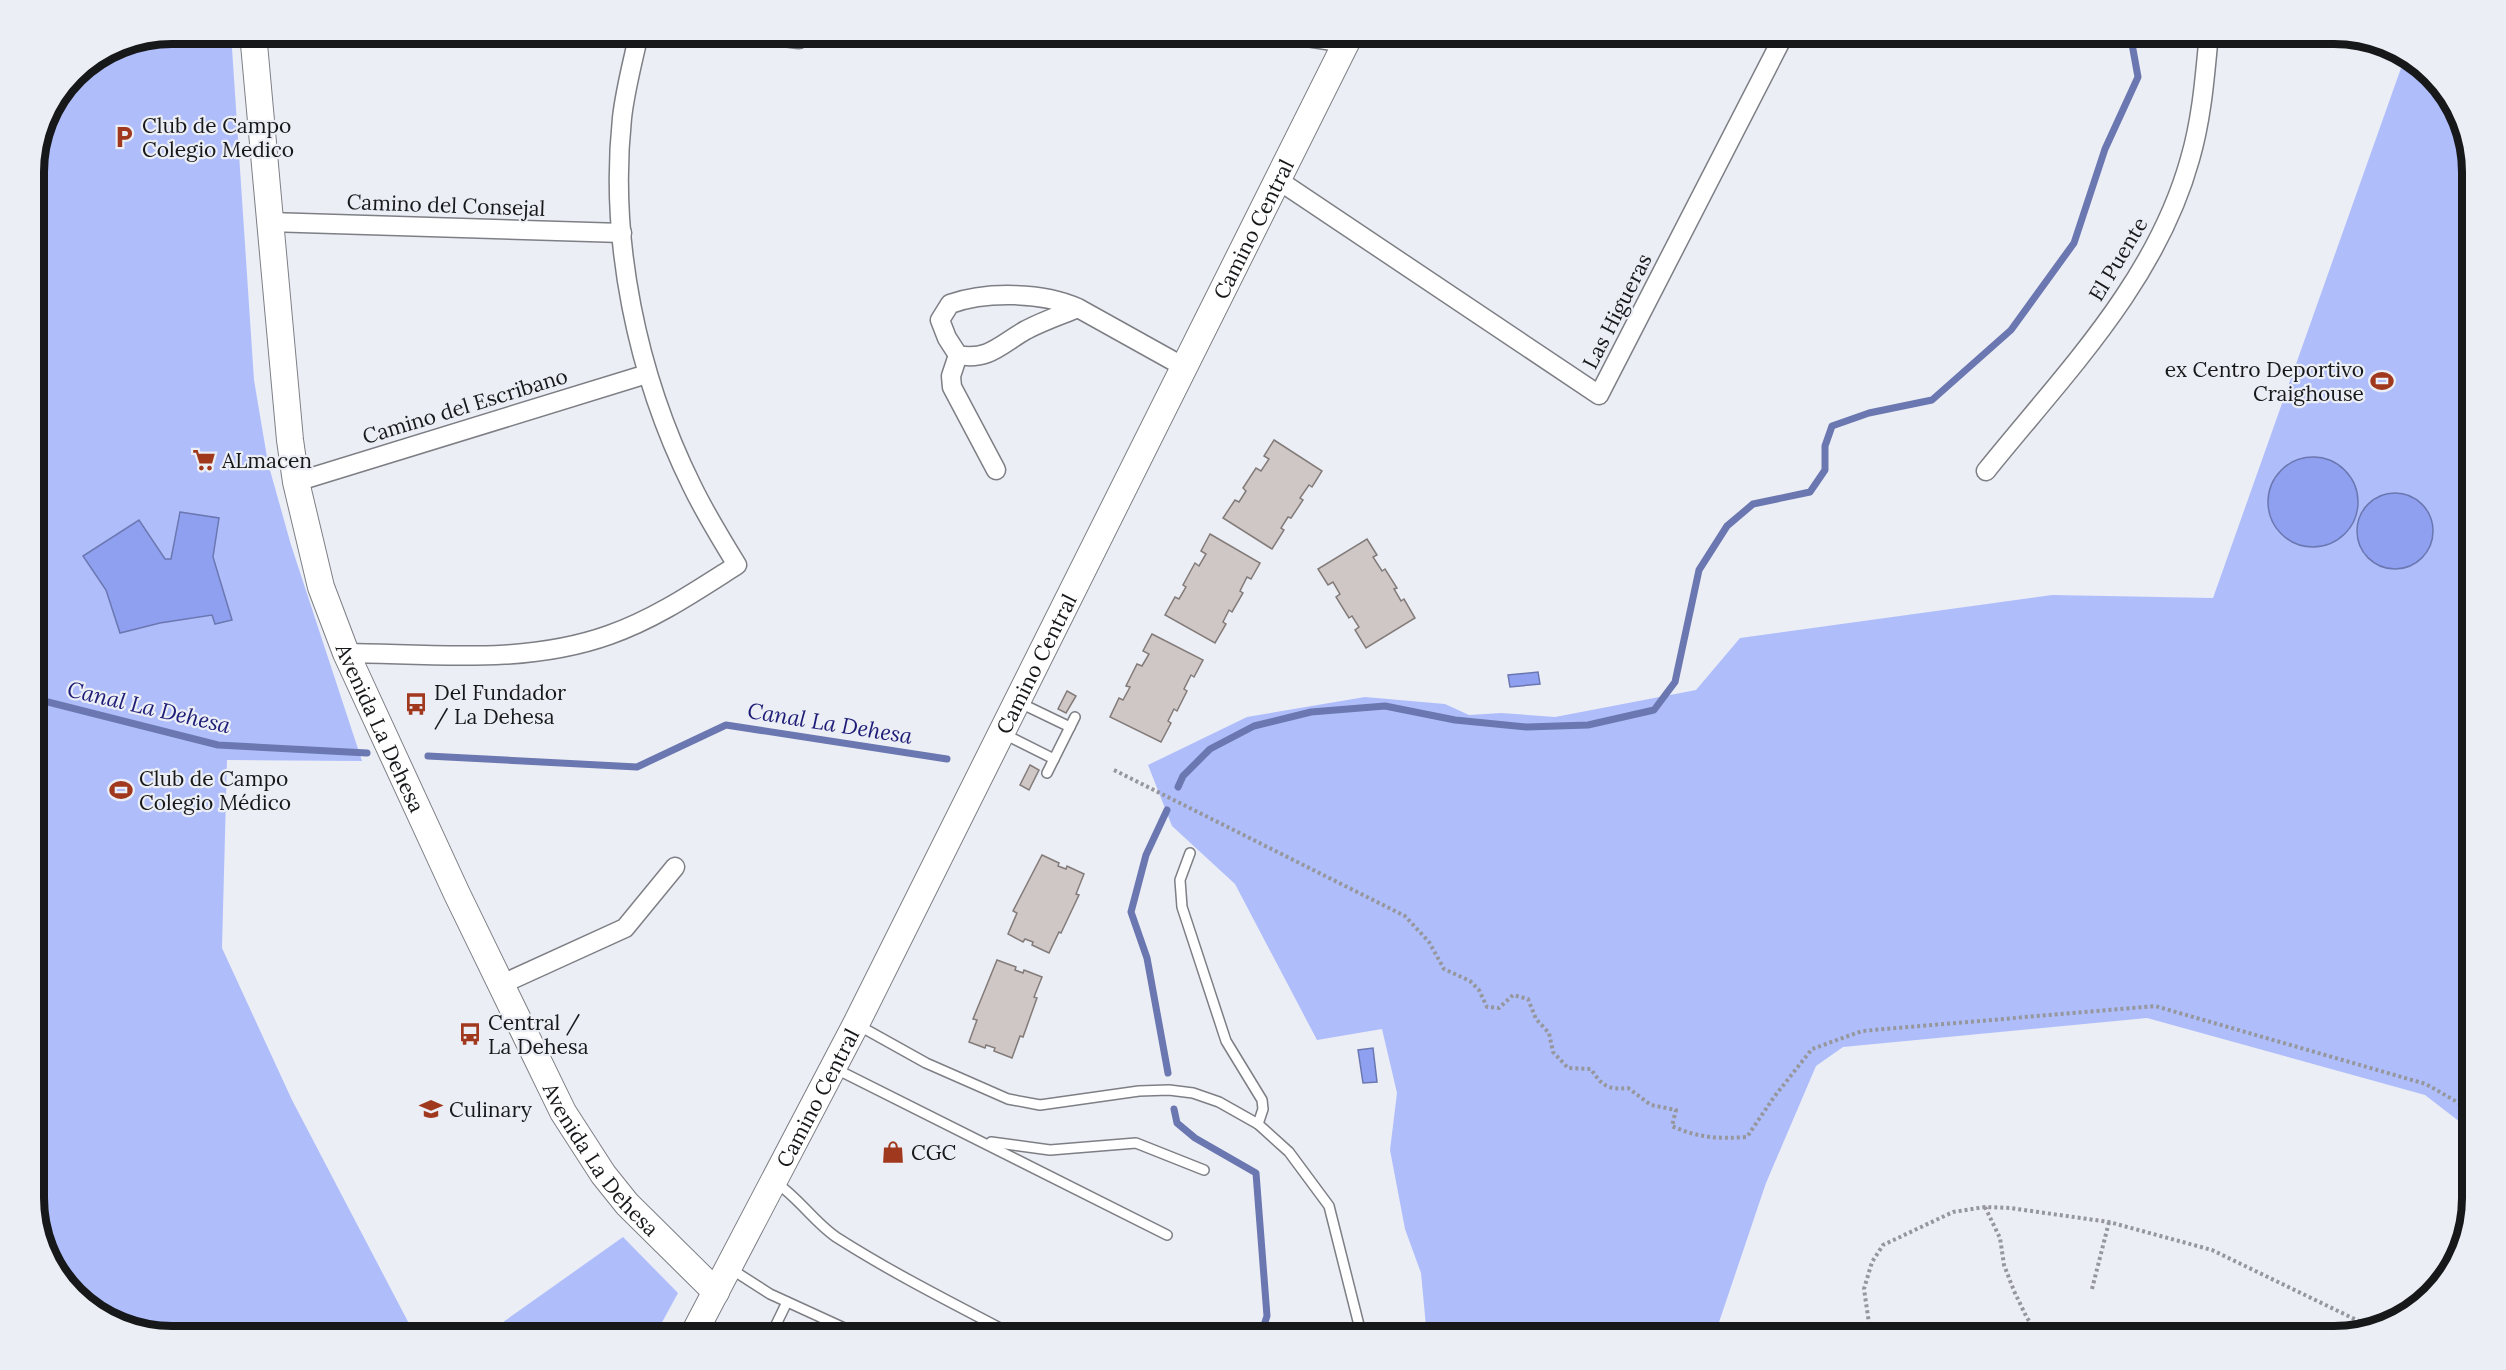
<svg xmlns="http://www.w3.org/2000/svg" width="2506" height="1370" font-family="Lora,serif">
<style>
.green{fill:#afbefb}
.water{fill:#8fa0f0;stroke:#6b77b0;stroke-width:1.5}
.lines{fill:none;stroke-linecap:round;stroke-linejoin:round}
.stream{stroke:#6b77b0;stroke-width:7}
.building{fill:#cfc7c5;stroke:#827b79;stroke-width:1.5}
.service-casing{stroke:#7d7f85;stroke-width:12}
.minor-casing{stroke:#7d7f85;stroke-width:21}
.secondary-casing{stroke:#7d7f85;stroke-width:28}
.path{stroke:#96979c;stroke-width:4;stroke-dasharray:3 3;stroke-linecap:butt}
.service{stroke:#fff;stroke-width:9}
.minor{stroke:#fff;stroke-width:18}
.secondary{stroke:#fff;stroke-width:26}
.labels{text-anchor:middle;dominant-baseline:central;stroke-width:4.5;stroke-linejoin:round;paint-order:stroke}
.poi-label{font-size:21px;fill:#17181a;stroke:#eceef5;text-anchor:start}
.street-label{font-size:21px;fill:#17181a;stroke:#eceef5}
.water-label{font-size:22px;font-style:italic;fill:#1d1c76;stroke:#eceef5}
.rim{fill:none;stroke:#17181a;stroke-width:8}
</style>
<rect width="100%" height="100%" fill="#eceef5"/>
<g class="green">
<path d="M172,33h59l23,347 14,83 23,82 71,216 -135,-1 -5,188 70,152 124,237h-244l-69,-18 -47,-44 -23,-68v-1044l14,-52 27,-38 45,-30z"/>
<path d="M2406,54l44,41 23,68v969l-48,-37 -278,-77 -304,29 -27,19 -50,117 -52,154h-287l-6,-64 -16,-44 -15,-79 7,-57 -15,-64 -65,11 -82,-156 -63,-58 -24,-61 99,-48 118,-20 80,7 24,11 32,-2 54,4 141,-27 44,-52 312,-43 161,3z"/>
<path d="M623,1237l55,56 -24,44h-172z"/>
</g>
<g class="water">
<circle cx="2313" cy="502" r="45"/>
<circle cx="2395" cy="531" r="38"/>
<path d="M180,512l39,6 -6,39 19,63 -17,4 -3,-9 -52,8 -40,10 -14,-43 -23,-34 56,-36 26,39h6z"/>
<path d="M1538,672l2,12 -30,3 -2,-12z"/>
<path d="M1373,1048l4,34 -14,1 -5,-33z"/>
</g>
<g class="lines">
<g class="stream">
<path d="M33,694l11,7 174,44 149,8"/>
<path d="M428,756l209,11 89,-42 221,34"/>
<path d="M1178,787l5,-11 27,-27 44,-23 57,-14 74,-6 70,14 72,7 61,-2 66,-15 21,-28 24,-112 28,-44 26,-22 57,-12 15,-22v-24l7,-20 37,-13 63,-13 79,-70 63,-87 31,-94 33,-72 -8,-44"/>
<path d="M1167,810l-21,45 -15,57 16,46 21,115"/>
<path d="M1174,1109l3,14 18,15 61,35 11,143 -7,21"/>
</g>
</g>
<g class="building">
<path d="M1274,440l48,31 -10,16 -3,-2 -9,13 3,2 -12,18 -3,-1 -7,11 3,2 -12,19 -49,-31 12,-18 4,2 7,-11 -3,-3 13,-20 5,3 8,-12 -5,-3z"/>
<path d="M1210,534l50,29 -9,16 -4,-2 -7,14 3,2 -11,19 -3,-2 -6,12 3,2 -11,19 -50,-28 10,-18 4,2 7,-12 -3,-2 12,-22 4,3 7,-12 -5,-3z"/>
<path d="M1367,539l10,16 -4,2 9,14 3,-2 12,19 -3,1 7,12 3,-2 11,19 -49,30 -11,-18 4,-3 -7,-11 -3,2 -13,-21 4,-3 -7,-12 -5,3 -10,-16z"/>
<path d="M1152,634l51,26 -9,17 -3,-2 -7,14 3,2 -10,20 -3,-2 -6,12 3,2 -10,19 -51,-25 9,-19 4,2 7,-13 -4,-1 11,-22 5,2 7,-12 -6,-3z"/>
<path d="M1067,691l9,5 -10,17 -8,-4z"/>
<path d="M1030,765l9,5 -10,20 -9,-5z"/>
<path d="M1042,855l17,8 -1,3 8,3 1,-3 17,8 -8,20 3,1 -18,38 -2,-1 -10,21 -17,-8 1,-3 -8,-3 -2,3 -15,-8 9,-21 -4,-2z"/>
<path d="M997,960l19,7 -1,3 8,3 1,-3 18,7 -8,20 3,1 -14,39 -3,-1 -8,22 -18,-7 1,-3 -9,-3 -1,3 -16,-6 8,-22 -4,-1z"/>
</g>
<g class="lines">
<g class="service-casing">
<g id="service">
<path d="M1018,702l52,25"/>
<path d="M1004,734l50,25"/>
<path d="M1047,773l28,-56"/>
<path d="M1190,853l-10,27 2,27 44,134 36,59 1,9 -5,15"/>
<path d="M856,1024l70,39 82,36 32,6 99,-14 30,-1 24,3 26,9 39,22 31,28 40,54 33,131"/>
<path d="M834,1068l333,167"/>
<path d="M991,1142l59,8 86,-7 68,27"/>
<path d="M775,1182c23,15 39,40 61,55 58,37 120,68 181,100"/>
<path d="M731,1269l39,25 83,38 13,-4 29,9"/>
<path d="M770,1337l17,-35"/>
</g>
</g>
<g class="minor-casing">
<g id="minor">
<path d="M753,33l46,6"/>
<path d="M1281,33l65,10"/>
<path d="M1278,180l321,215 186,-362"/>
<path d="M269,222l353,11"/>
<path d="M1078,308c-17,7 -35,13 -52,22 -25,14 -37,31 -68,25l-11,-17 -7,-18 10,-16c36,-13 93,-12 128,4l106,59"/>
<path d="M958,355l-7,21 1,11 44,83"/>
<path d="M1986,471c78,-97 170,-189 204,-312 12,-41 15,-84 19,-126"/>
<path d="M296,482l351,-108"/>
<path d="M346,653c87,1 179,12 263,-18 46,-16 87,-44 128,-70 -16,-26 -32,-52 -45,-79 -55,-111 -83,-245 -70,-368 3,-28 11,-57 17,-85"/>
<path d="M502,984l123,-56 50,-61"/>
</g>
</g>
<g class="secondary-casing">
<g id="secondary">
<path id="s1" d="M253,33l37,407 6,42 25,105 25,66 111,241 106,218 40,62 24,30 89,88"/>
<path id="s2" d="M692,1337l164,-313 495,-991"/>
</g>
</g>
<g class="path">
<path d="M1114,770l291,146 24,26 15,27 26,12 9,9 8,17 12,1 14,-13 15,4 8,20 13,14 4,19 15,16 23,1c11,17 17,21 37,19l23,17 25,5 -4,16c26,12 47,13 75,11l27,-40 38,-48 50,-18 293,-25 271,78 33,19 14,11"/>
<path d="M1985,1207l15,31 4,27 10,26 13,27 14,19"/>
<path d="M2092,1289l17,-67"/>
<path d="M1871,1337l-7,-48 8,-27 11,-17 70,-33 32,-5 25,1 99,14 103,28 159,77"/>
</g>
<use href="#service" class="service"/>
<use href="#minor" class="minor"/>
<use href="#secondary" class="secondary"/>
</g>
<defs>
<g id="parking-bare" transform="scale(1.8)"><path d="M-3.5-5.5H1a3.5 3.5 0 0 1 0 7H-1V5.5H-3.5ZM-1-3.4V-.6H.8a1.4 1.4 0 0 0 0-2.8Z" fill="#a0381d" stroke="#eceef5" stroke-width="2.5" paint-order="stroke"/></g>
<g id="stadium-bare" transform="scale(1.8)"><path d="M0-5a6.5 5 0 1 0 0 10a6.5 5 0 1 0 0-10ZM-3.5-1.8h7v3.6h-7Z" fill="#a0381d" stroke="#eceef5" stroke-width="2.5" paint-order="stroke"/></g>
<g id="supermarket-bare" transform="scale(1.8)"><path d="M-6-5.5h2.5l.6 2H6L4.5 2H-2.5L-4.4-4H-6ZM-1.5 3.2a1.3 1.3 0 1 0 .1 0ZM3 3.2a1.3 1.3 0 1 0 .1 0Z" fill="#a0381d" stroke="#eceef5" stroke-width="2.5" paint-order="stroke"/></g>
<g id="bus-bare" transform="scale(1.8)"><path d="M-5-6H5V4H4V6H2V4H-2V6H-4V4H-5ZM-3.5-4V0h7V-4ZM-3.5 1.2v1.5H-2V1.2ZM2 1.2v1.5H3.5V1.2Z" fill="#a0381d" stroke="#eceef5" stroke-width="2.5" paint-order="stroke"/></g>
<g id="university-bare" transform="scale(1.8)"><path d="M0-5L7-2L0 1L-7-2ZM-4 1L0 2.5L4 1V4Q0 6-4 4Z" fill="#a0381d" stroke="#eceef5" stroke-width="2.5" paint-order="stroke"/></g>
<g id="shop-bare" transform="scale(1.8)"><path d="M-5-2.5h2.3a2.7 3.5 0 0 1 5.4 0H5L5.5 6h-11ZM-1.5-2.5h3a1.5 2.3 0 0 0-3 0Z" fill="#a0381d" stroke="#eceef5" stroke-width="2.5" paint-order="stroke"/></g>
</defs>
<g fill-rule="evenodd">
<use href="#parking-bare" x="124" y="137"/>
<use href="#stadium-bare" x="2382" y="381"/>
<use href="#supermarket-bare" x="204" y="460"/>
<use href="#bus-bare" x="416" y="704"/>
<use href="#stadium-bare" x="121" y="790"/>
<use href="#bus-bare" x="470" y="1034"/>
<use href="#university-bare" x="431" y="1109"/>
<use href="#shop-bare" x="893" y="1152"/>
</g>
<g class="labels">
<g class="poi-label">
<text x="142" y="125">Club de Campo<tspan x="142" dy="24">Colegio Medico</tspan></text>
<text x="2364" y="369" text-anchor="end">ex Centro Deportivo<tspan x="2364" dy="24">Craighouse</tspan></text>
<text x="222" y="460">ALmacen</text>
<text x="434" y="692">Del Fundador<tspan x="434" dy="24">/ La Dehesa</tspan></text>
<text x="139" y="778">Club de Campo<tspan x="139" dy="24">Colegio Médico</tspan></text>
<text x="488" y="1022">Central /<tspan x="488" dy="24">La Dehesa</tspan></text>
<text x="449" y="1109">Culinary</text>
<text x="911" y="1152">CGC</text>
</g>
<g class="street-label">
<text transform="translate(446 205) rotate(2)">Camino del Consejal</text>
<text stroke="none"><textPath href="#s2" startOffset="1242">Camino Central</textPath></text>
<text transform="translate(2118 259) rotate(-59)">El Puente</text>
<text transform="translate(1617 311) rotate(-63)">Las Higueras</text>
<text transform="translate(465 406) rotate(-17)">Camino del Escribano</text>
<text stroke="none"><textPath href="#s2" startOffset="756">Camino Central</textPath></text>
<text stroke="none"><textPath href="#s1" startOffset="712">Avenida La Dehesa</textPath></text>
<text stroke="none"><textPath href="#s2" startOffset="270">Camino Central</textPath></text>
<text stroke="none"><textPath href="#s1" startOffset="1198">Avenida La Dehesa</textPath></text>
</g>
<g class="water-label">
<text transform="translate(149 707) rotate(13)">Canal La Dehesa</text>
<text transform="translate(830 723) rotate(9)">Canal La Dehesa</text>
</g>
</g>
<path d="M0 0H2506V1370H0ZM172 44H2334A128 128 0 0 1 2462 172V1198A128 128 0 0 1 2334 1326H172A128 128 0 0 1 44 1198V172A128 128 0 0 1 172 44Z" fill="#eceef5" fill-rule="evenodd"/>
<path class="rim" d="M172 44H2334A128 128 0 0 1 2462 172V1198A128 128 0 0 1 2334 1326H172A128 128 0 0 1 44 1198V172A128 128 0 0 1 172 44Z"/>
</svg>
